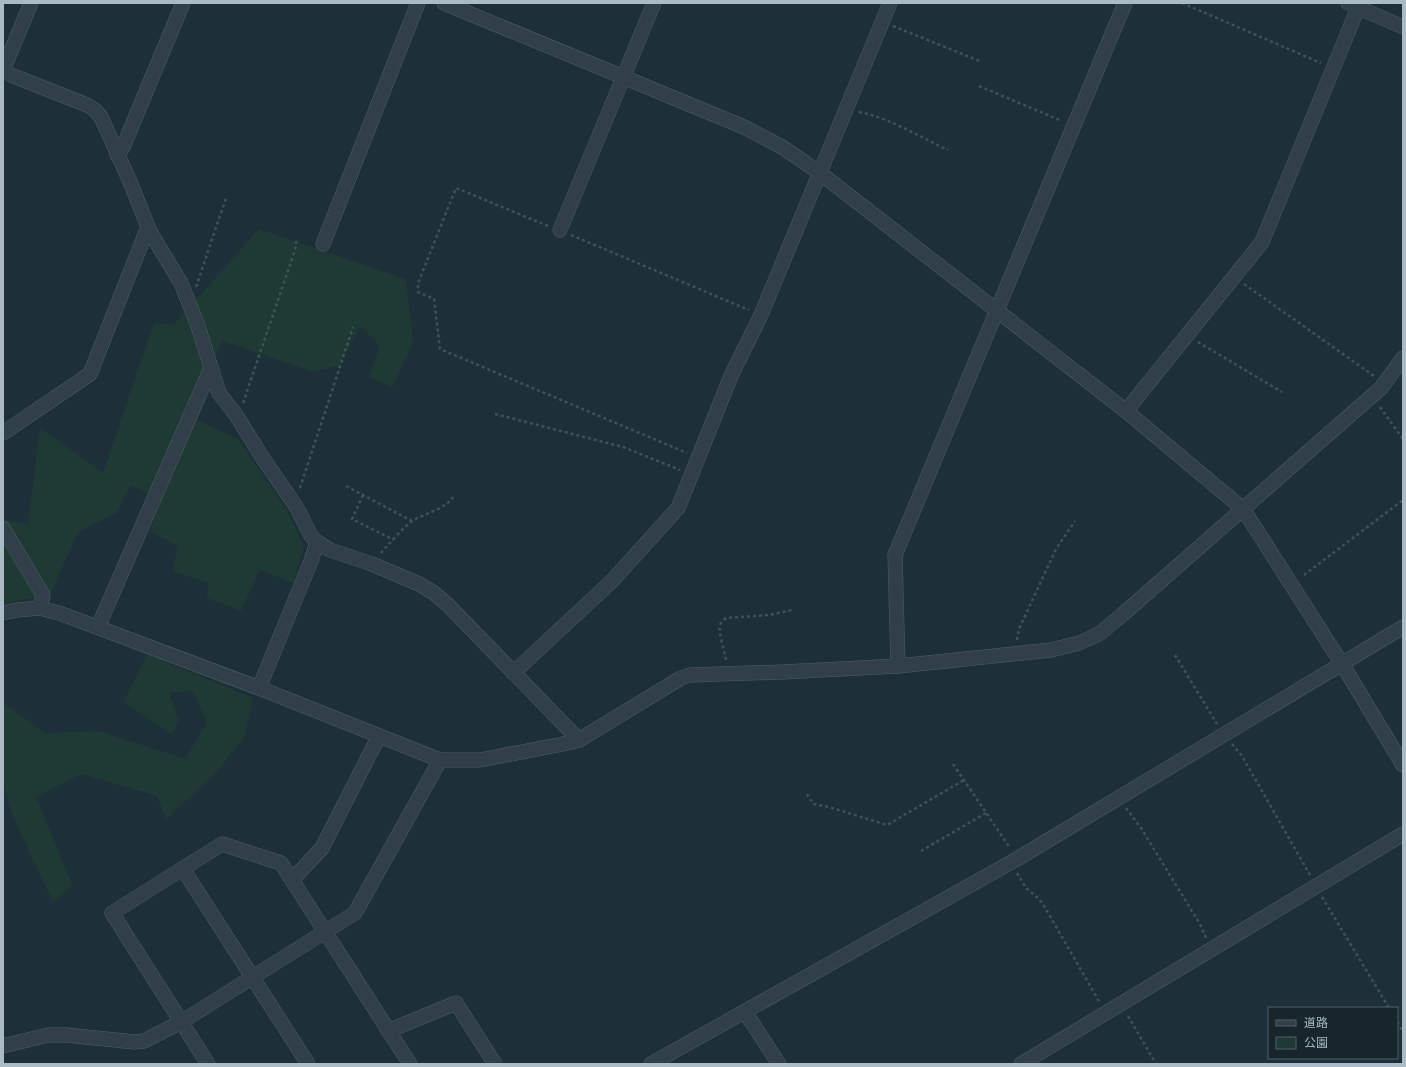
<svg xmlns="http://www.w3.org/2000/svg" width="1406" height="1067" font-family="Karla,'Noto Sans JP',sans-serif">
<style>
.green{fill:#1f3935}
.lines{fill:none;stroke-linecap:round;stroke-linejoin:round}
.minor-casing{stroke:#4e5e66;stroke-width:15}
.path{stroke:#3c5552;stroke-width:2.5;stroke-dasharray:3 3;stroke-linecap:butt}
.minor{stroke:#314048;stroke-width:14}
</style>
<rect width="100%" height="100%" fill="#1d2f38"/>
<g class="green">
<path d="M259,229l147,50 7,63 -21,46 -23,-11 11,-31 -20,-20 -20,39 -27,7 -90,-31 -40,72 55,26 49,71 17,36 -11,37 -33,-13 -19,41 -34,-13 1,-15 -35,-12 4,-25 -27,-15 11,-31 -31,-15 -13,28 -39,19 -28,63 -47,9v-86l25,7 12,-98 63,46 51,-150 19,2z"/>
<path d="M147,654l106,44 -9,40 -31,38 -47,43 -9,-23 -76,-22 -45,23 37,89 -20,16 -40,-85 -10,-34v-80l42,30 54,-2 86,28 22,-36 -14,-32 -24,2 10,27 -7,15 -48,-33z"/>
</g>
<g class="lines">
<g class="minor-casing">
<g id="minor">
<path d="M444,3l300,124 38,20 38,26 306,238 117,98 99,155 61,101"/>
<path d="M1348,3l55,24"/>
<path d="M3,70l8,5 76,30 8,5 6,7 30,67 17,43 11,20 22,36 17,43 21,67 17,22 28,45 33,48 14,28 6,6 13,8 42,14 47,20 15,9 14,12 131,135"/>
<path d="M3,70l28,-67"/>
<path d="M117,155l6,-8 60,-144"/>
<path d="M560,230l94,-227"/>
<path d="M323,244l95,-241"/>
<path d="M1126,411l136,-169 98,-239"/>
<path d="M3,433l87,-59 58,-147"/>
<path d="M3,528l40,67 -3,13"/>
<path d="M3,613l14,-3 23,-2 22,6 197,74 181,72h40l88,-17 11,-3 102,-62 9,-3 92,-3 116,-6 153,-16 28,-7 20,-9 23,-19 259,-227 22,-30"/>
<path d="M98,627l113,-259"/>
<path d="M898,666l-3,-111 230,-552"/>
<path d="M513,673l99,-92 66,-73 53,-132 30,-61 129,-312"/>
<path d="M259,688l52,-127 6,-19"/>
<path d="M183,869l125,195"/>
<path d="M292,880l30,-32 57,-112"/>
<path d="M745,1012l34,52"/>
<path d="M388,1031l68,-28 39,61"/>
<path d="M3,1046l45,-11h18l69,7 9,-1 37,-19 174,-109 85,-153"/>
<path d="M208,1064l-96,-151 110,-69 59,19 129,201"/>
<path d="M651,1064l366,-205 386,-232"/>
<path d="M1021,1064l382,-230"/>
</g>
</g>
<g class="path">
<path d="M1182,3l139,60"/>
<path d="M893,26l89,36"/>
<path d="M979,86l83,35"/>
<path d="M859,112c31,6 61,25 89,38"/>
<path d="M548,226l-92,-38 -38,95v9l16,7 6,50 247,104"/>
<path d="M571,235l178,75"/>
<path d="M1244,284l130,92"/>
<path d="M196,287l30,-89"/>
<path d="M1198,342l84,50"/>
<path d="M243,403l52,-153 2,-12"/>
<path d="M1380,407l23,32"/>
<path d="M495,414l128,33 57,23"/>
<path d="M346,486l66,35"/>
<path d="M300,488l53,-161"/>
<path d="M363,495l-11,24 42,21"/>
<path d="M381,553c7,-8 24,-28 33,-33 13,-8 30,-10 39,-23"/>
<path d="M1304,575l99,-75"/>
<path d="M1017,640l2,-11 37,-80 19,-28"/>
<path d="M1175,655l42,69"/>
<path d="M726,660c-1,-8 -8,-27 -6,-35 1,-3 4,-5 6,-7l43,-3 23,-5"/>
<path d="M1232,744l10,12 68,119"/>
<path d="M953,764l57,84"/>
<path d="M807,794l6,10 16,3 58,18 77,-45"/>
<path d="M1126,808l15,20 59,96 6,14"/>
<path d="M921,851l65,-38"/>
<path d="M1017,873l9,15 13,11 4,5 57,99"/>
<path d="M1322,897l67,111"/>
<path d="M1128,1016l28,48"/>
<path d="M1397,1022l6,10"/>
</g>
<use href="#minor" class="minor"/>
</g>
<rect width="1406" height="1067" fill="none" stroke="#aabbc5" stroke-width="8"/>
<rect x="1268" y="1007" width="130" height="52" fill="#17252c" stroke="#526169"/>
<rect x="1276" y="1020" width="20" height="6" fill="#314048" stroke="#526169"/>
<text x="1304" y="1027" font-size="12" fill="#aabbc5">道路</text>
<rect x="1276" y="1037" width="20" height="12" fill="#1f3935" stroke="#526169"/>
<text x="1304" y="1047" font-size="12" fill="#aabbc5">公園</text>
</svg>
